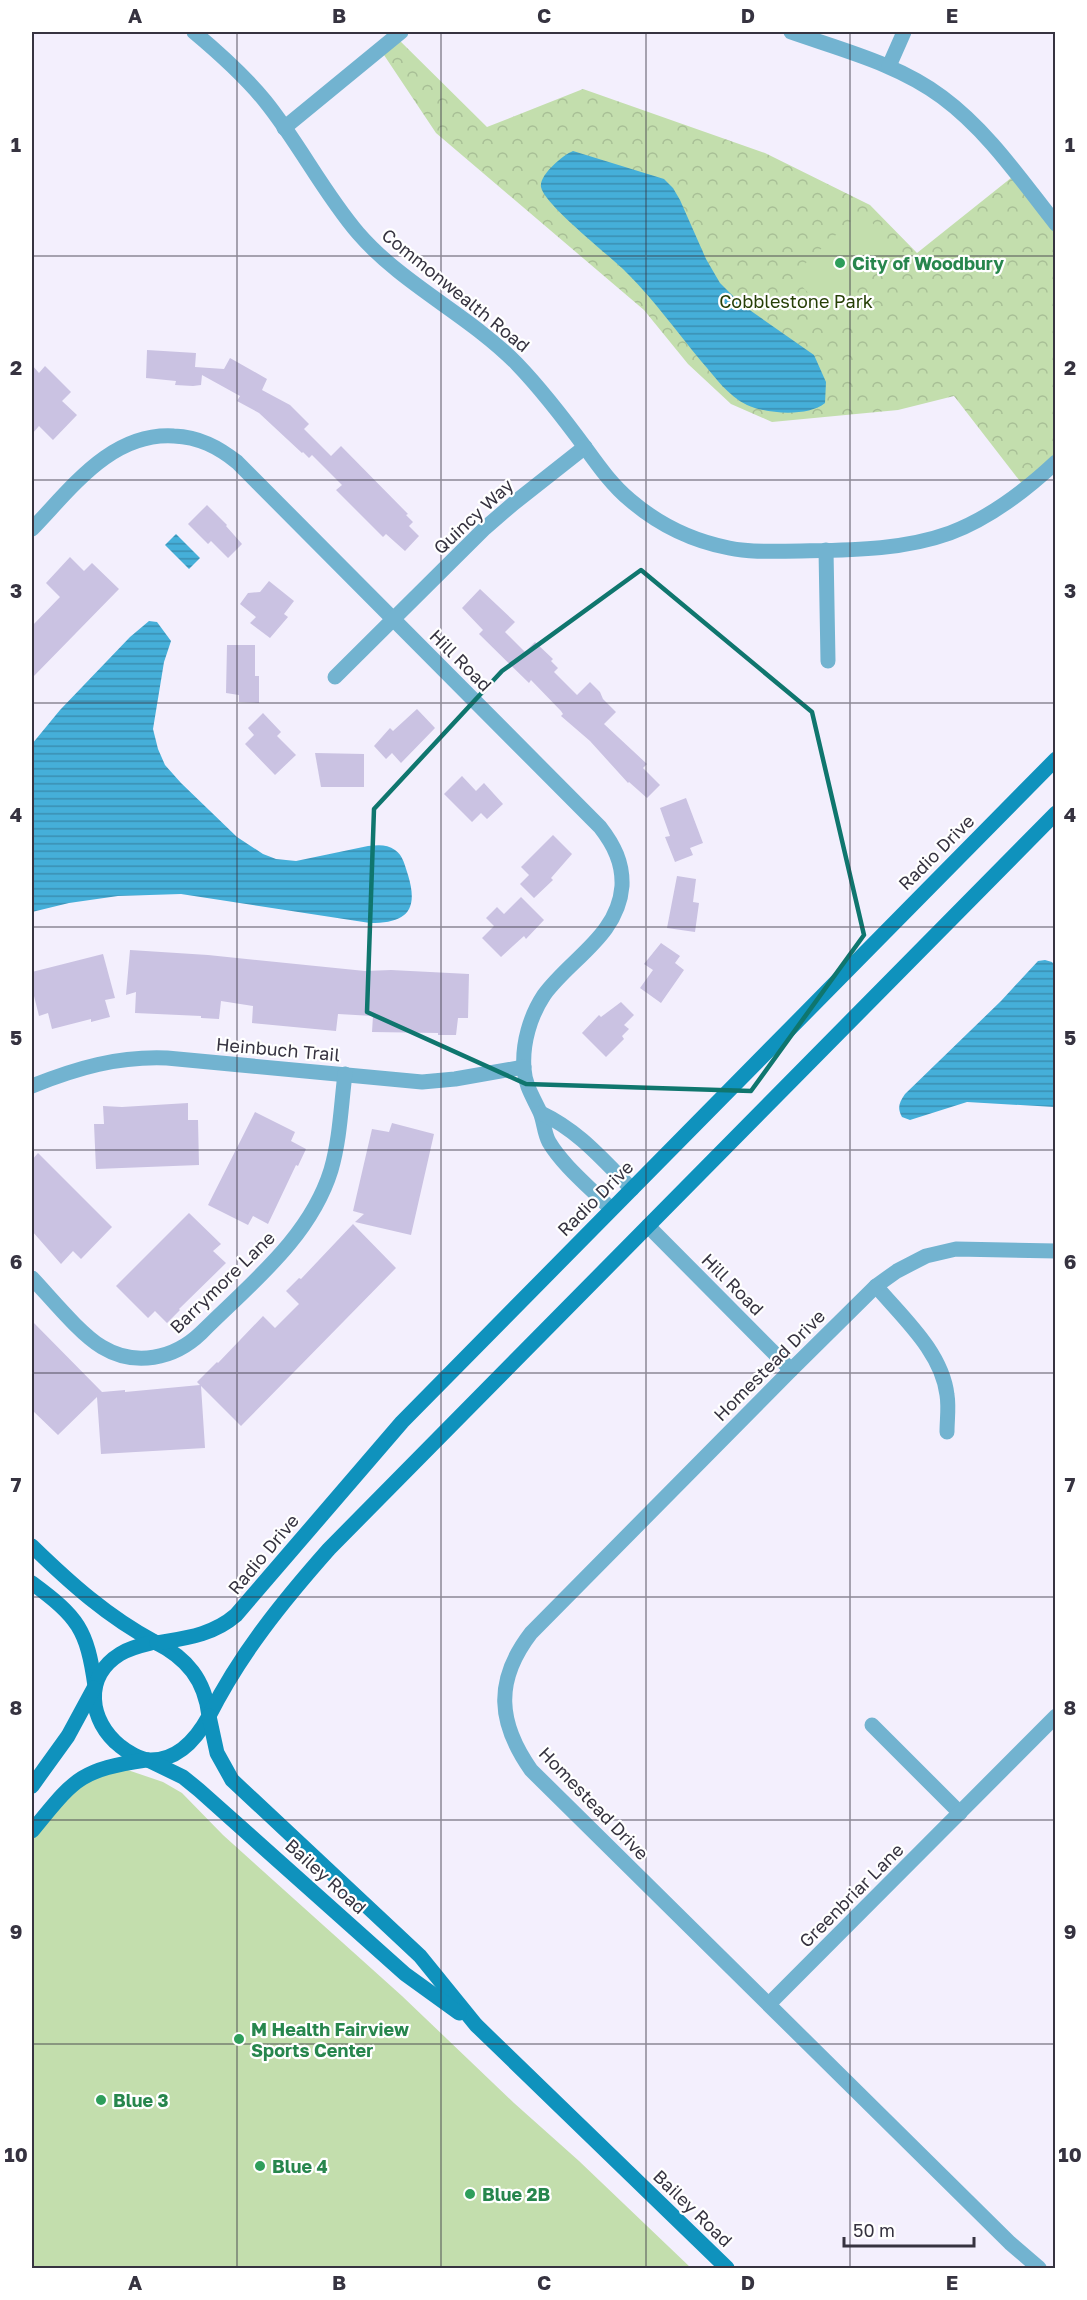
<svg xmlns="http://www.w3.org/2000/svg" width="1087" height="2300" font-family="'Golos Text',sans-serif">
<style>
.park{fill:url(#park-crowns)}
.garden{fill:#c3dead}
.water{fill:url(#water-rules)}
.building{fill:#cac2e2}
.lines{fill:none;stroke-linecap:round;stroke-linejoin:round}
.minor{stroke:#72b3d0;stroke-width:15}
.secondary{stroke:#0f92bd;stroke-width:15}
.marked{fill:none;stroke:#0f766e;stroke-width:4.5;stroke-linejoin:round}
.grid{fill:none;stroke:#363340;stroke-width:1.5;stroke-opacity:0.55}
.leisure-dot{fill:#2e9e5b;stroke:#fff;stroke-width:2}
.labels{text-anchor:middle;dominant-baseline:central;stroke-width:4.5;stroke-linejoin:round;paint-order:stroke}
.leisure-label{font-size:18px;font-weight:bold;fill:#27864d;stroke:#fff;text-anchor:start}
.street-label{font-size:18px;fill:#363340;stroke:#fff}
.park-label{font-size:18px;fill:#263f06;stroke:#fff}
.neatline{fill:none;stroke:#363340;stroke-width:2}
.grid-label{font-size:20px;text-anchor:middle;font-weight:bold;fill:#363340}
</style>
<defs>
<pattern id="park-crowns" width="20" height="18" patternUnits="userSpaceOnUse" patternTransform="scale(1.5)"><rect width="20" height="18" fill="#c3dead"/><path d="M2 6a3 3 0 1 1 6 0M12 15a3 3 0 1 1 6 0" fill="none" stroke="#a8bf96"/></pattern>
<pattern id="water-rules" width="6" height="5" patternUnits="userSpaceOnUse" patternTransform="scale(1.5)"><rect width="6" height="5" fill="#45afd9"/><path d="M0 2.5h6" fill="none" stroke="#3a8fb1"/></pattern>
</defs>
<rect width="100%" height="100%" fill="#f3effd"/>
<path class="park" d="M395,36l92,91 96,-38 182,64 105,52 47,48 99,-79 39,50v238l-29,27 -72,-93 -56,14 -126,12 -41,-18 -43,-40 -44,-54 -208,-177 -56,-84z"/>
<g class="garden">
<path d="M856,216h9l22,21v12l-55,56h-12l-28,-29z"/>
<path d="M113,1765l50,17 19,11 41,42 179,161 112,107 65,58 112,107h-659v-437l32,-39z"/>
</g>
<g class="water">
<path d="M573,151l91,28 9,9 7,12 26,59 14,24 21,21 73,51 12,27 -1,21c-17,14 -58,11 -78,2 -19,-9 -32,-28 -46,-44 -24,-29 -47,-61 -73,-87 -16,-17 -83,-68 -87,-87 -2,-12 22,-32 32,-36z"/>
<path d="M176,534l24,24 -11,11 -24,-24z"/>
<path d="M149,621l8,1 14,19 -7,21 -11,67 5,20 7,16 16,18 56,54 26,17 13,5 20,2 72,-15c10,-1 19,-2 27,4 8,5 10,16 13,25 11,36 -2,48 -38,48l-189,-29 -63,2 -49,7 -37,9v-168l28,-34 70,-73z"/>
<path d="M1045,960l7,2 3,4v141l-88,-5 -57,18 -8,-3c-5,-9 -3,-14 3,-23l96,-93 37,-40z"/>
</g>
<g class="building">
<path d="M147,350l49,3 -1,14 29,2 6,-11 37,21 -5,11 28,15 19,19 -5,5 27,27 10,-10 67,68 -2,1 7,7 -4,4 10,10 -14,15 -19,-17 -3,3 -47,-47 6,-5 -30,-30 -3,3 -6,-6 -1,1 -43,-40 -22,-12 3,-5 -38,-21 -1,10 -8,1 -18,-1 1,-4 -30,-3z"/>
<path d="M32,365l7,8 6,-7 26,26 -9,9 15,14 -24,25 -14,-14 -7,8z"/>
<path d="M207,505l20,20 -1,1 16,18 -14,14 -17,-17 -3,3 -20,-20z"/>
<path d="M70,557l14,14 8,-8 27,26 -87,89v-52l28,-29 -14,-14z"/>
<path d="M269,581l25,20 -10,13 4,3 -18,21 -20,-15 6,-6 -16,-13 8,-11 12,-1z"/>
<path d="M480,589l35,33 -10,10 20,20 10,-10 18,17 -2,2 7,7 -4,4 23,23 13,-13 10,10 3,7 13,13 -12,12 43,40 -4,4 17,17 -13,13 -18,-16 -1,1 -38,-42 -29,-25 2,-2 -2,-3 -30,-31 -2,3 -50,-49 4,-4 -21,-22z"/>
<path d="M227,645h28v31h4v27l-20,-1v-7l-13,-2z"/>
<path d="M417,709l18,19 -34,35 -9,-10 -6,6 -12,-13 16,-18 3,3z"/>
<path d="M263,713l18,19 -4,4 19,19 -21,20 -30,-31 9,-9 -6,-7z"/>
<path d="M315,753l49,1v33h-43z"/>
<path d="M462,776l14,15 8,-8 19,21 -16,15 -6,-6 -9,9 -28,-28z"/>
<path d="M686,798l17,45 -13,5 3,7 -18,7 -10,-25 5,-1 -10,-28z"/>
<path d="M553,835l19,19 -21,24 2,2 -19,18 -14,-14 9,-9 -8,-8z"/>
<path d="M677,876l19,3 -3,23 6,1 -4,29 -28,-4z"/>
<path d="M521,897l23,23 -18,19 -2,-3 -23,21 -19,-19 12,-12 -8,-8 11,-11 7,7z"/>
<path d="M661,943l19,13 -5,7 9,7 -23,33 -21,-15 13,-18 -9,-6z"/>
<path d="M130,950l78,5 157,16 26,-1 78,4 -1,44h-10l-2,17h-18v-2l-66,-1 1,-16 -35,-2 -2,17 -84,-8 1,-17 -32,-5 -2,18 -18,-1v-2l-66,-3 1,-21 -10,3z"/>
<path d="M103,954l12,44 -10,2 5,17 -19,5v-3l-39,10 -4,-16 -9,3 -7,-28v-16z"/>
<path d="M621,1002l13,13 -10,10 5,4 -7,7 2,3 -18,18 -24,-24 17,-18 2,2z"/>
<path d="M188,1103v17h10l1,45 -103,4 -2,-45h10l-1,-18 19,1z"/>
<path d="M255,1112l40,20 -4,9 15,8 -8,17 -2,-1 -28,59 -15,-8 -5,9 -40,-20z"/>
<path d="M392,1123l42,11 -23,101 -56,-13 9,-8 -11,-3 19,-82 17,3z"/>
<path d="M38,1153l74,74 -31,32 -8,-8 -12,13 -29,-33v-71z"/>
<path d="M189,1213l32,31 -8,7 13,12 -47,46 1,1 -13,13 -12,-12 -7,7 -32,-32z"/>
<path d="M353,1224l43,44 -155,158 -40,-40 4,62 -104,6 -4,-57 -39,38 -26,-25v-89l70,71 23,-2v2l75,-7 -3,-3 20,-20 1,1 45,-47 12,12 24,-24 -13,-13 13,-13 2,1z"/>
</g>
<g class="lines">
<g class="minor">
<path d="M194,32c25,21 50,43 71,69 34,42 58,91 93,132 45,52 111,82 159,131 25,26 48,56 70,86 13,18 26,36 43,50 28,24 63,41 99,48 24,5 49,3 72,3 50,-1 102,-1 149,-18 40,-15 74,-41 106,-71"/>
<path d="M791,32c51,18 107,32 151,65 46,34 79,83 114,127"/>
<path d="M889,66l15,-34"/>
<path d="M284,128l117,-96"/>
<path d="M32,529c39,-40 79,-97 142,-93 25,1 44,11 63,26l363,365c14,18 23,36 22,59 -4,50 -51,72 -78,109 -14,21 -22,49 -20,74 1,16 9,28 16,43 4,9 4,21 9,30 14,24 43,47 62,67"/>
<path d="M826,550l2,111"/>
<path d="M335,677l150,-149 29,-25 71,-56"/>
<path d="M32,1086c45,-18 86,-30 135,-28l255,24 33,-3 69,-12"/>
<path d="M541,1113c38,18 61,46 91,76"/>
<path d="M648,1226l143,144"/>
<path d="M32,1278c19,20 48,56 70,69 33,20 72,12 99,-14 49,-49 109,-95 130,-163 9,-31 10,-64 14,-96"/>
<path d="M876,1286c27,32 66,66 71,109 2,12 0,25 0,37"/>
<path d="M872,1725l88,88"/>
<path d="M769,2004l287,-288"/>
<path d="M1039,2268l-29,-25 -479,-473c-33,-47 -37,-89 0,-137l260,-263 85,-84 21,-15 29,-15 30,-7 100,2"/>
</g>
<g class="secondary">
<path d="M32,1546c38,37 76,71 123,96"/>
<path d="M32,1583c46,34 55,46 63,103"/>
<path d="M155,1642c32,16 50,38 54,74 -12,22 -31,45 -60,44 -9,-1 -22,-8 -29,-14 -31,-25 -37,-69 0,-92 11,-7 23,-9 35,-12z"/>
<path d="M157,1643c29,-5 56,-8 79,-28l166,-193 654,-663"/>
<path d="M209,1716c31,-62 74,-115 120,-167l727,-736"/>
<path d="M209,1716l8,37 15,27 188,176 56,69 251,243"/>
<path d="M148,1760l35,17 16,13 206,184 54,39"/>
<path d="M32,1786l36,-50 26,-48"/>
<path d="M32,1831c42,-51 46,-61 114,-71"/>
</g>
</g>
<path class="marked" d="M641,570l171,142 52,223 -113,156 -225,-7 -159,-72 7,-203 128,-138z"/>
<path class="grid" d="M237,32v2236M441,32v2236M646,32v2236M850,32v2236M32,256h1024M32,480h1024M32,703h1024M32,927h1024M32,1150h1024M32,1373h1024M32,1597h1024M32,1820h1024M32,2044h1024"/>
<g class="leisure-dot">
<circle cx="840" cy="263" r="6"/>
<circle cx="239" cy="2039" r="6"/>
<circle cx="101" cy="2100" r="6"/>
<circle cx="260" cy="2166" r="6"/>
<circle cx="470" cy="2194" r="6"/>
</g>
<g class="labels">
<g class="leisure-label">
<text x="852" y="263">City of Woodbury</text>
<text x="251" y="2029">M Health Fairview<tspan x="251" dy="21">Sports Center</tspan></text>
<text x="113" y="2100">Blue 3</text>
<text x="272" y="2166">Blue 4</text>
<text x="482" y="2194">Blue 2B</text>
</g>
<g class="street-label">
<text transform="translate(456 290) rotate(39)">Commonwealth Road</text>
<text transform="translate(473 516) rotate(-43)">Quincy Way</text>
<text transform="translate(461 660) rotate(45)">Hill Road</text>
<text transform="translate(936 852) rotate(-45)">Radio Drive</text>
<text transform="translate(278 1049) rotate(5)">Heinbuch Trail</text>
<text transform="translate(595 1198) rotate(-45)">Radio Drive</text>
<text transform="translate(222 1282) rotate(-44)">Barrymore Lane</text>
<text transform="translate(733 1284) rotate(45)">Hill Road</text>
<text transform="translate(769 1365) rotate(-45)">Homestead Drive</text>
<text transform="translate(263 1554) rotate(-50)">Radio Drive</text>
<text transform="translate(594 1803) rotate(46)">Homestead Drive</text>
<text transform="translate(326 1876) rotate(42)">Bailey Road</text>
<text transform="translate(851 1895) rotate(-45)">Greenbriar Lane</text>
<text transform="translate(693 2208) rotate(44)">Bailey Road</text>
</g>
<g class="park-label">
<text x="796" y="301">Cobblestone Park</text>
</g>
</g>
<rect width="1087" height="2300" fill="none" stroke="#ffffff" stroke-width="66"/>
<path d="M844 2237v9h130v-9" fill="none" stroke="#363340" stroke-width="3"/>
<text x="853" y="2237" font-size="18" fill="#363340" stroke="#ffffff" stroke-width="4.5" paint-order="stroke">50 m</text>
<rect x="33" y="33" width="1021" height="2234" class="neatline"/>
<g class="grid-label">
<text x="135" y="23">A</text>
<text x="339" y="23">B</text>
<text x="544" y="23">C</text>
<text x="748" y="23">D</text>
<text x="952" y="23">E</text>
<text x="16" y="152">1</text>
<text x="1070" y="152">1</text>
<text x="16" y="375">2</text>
<text x="1070" y="375">2</text>
<text x="16" y="598">3</text>
<text x="1070" y="598">3</text>
<text x="16" y="822">4</text>
<text x="1070" y="822">4</text>
<text x="16" y="1045">5</text>
<text x="1070" y="1045">5</text>
<text x="16" y="1269">6</text>
<text x="1070" y="1269">6</text>
<text x="16" y="1492">7</text>
<text x="1070" y="1492">7</text>
<text x="16" y="1715">8</text>
<text x="1070" y="1715">8</text>
<text x="16" y="1939">9</text>
<text x="1070" y="1939">9</text>
<text x="16" y="2162">10</text>
<text x="1070" y="2162">10</text>
<text x="135" y="2290">A</text>
<text x="339" y="2290">B</text>
<text x="544" y="2290">C</text>
<text x="748" y="2290">D</text>
<text x="952" y="2290">E</text>
</g>
</svg>
